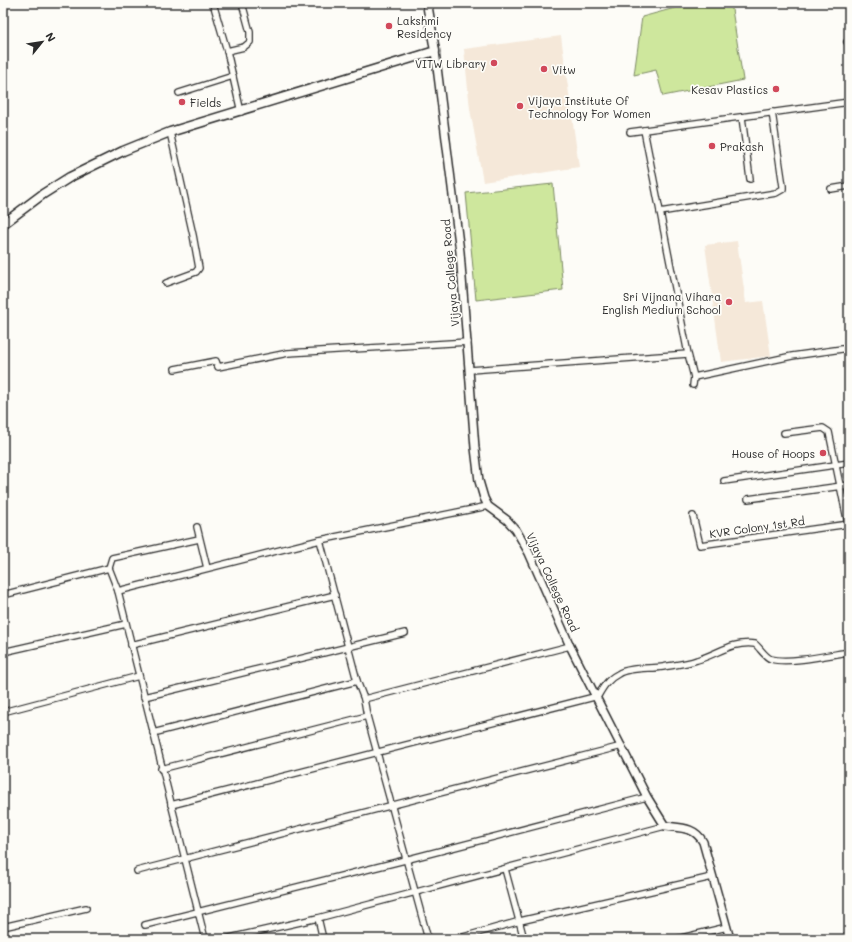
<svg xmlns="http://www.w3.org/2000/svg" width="852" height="942" font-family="Mali,sans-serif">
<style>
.built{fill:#f5e8d9}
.green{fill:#cee79d;stroke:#7c8964}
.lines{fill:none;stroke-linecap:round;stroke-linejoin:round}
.minor-casing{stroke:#2b2b2b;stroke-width:8}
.tertiary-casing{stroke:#2b2b2b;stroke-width:10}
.secondary-casing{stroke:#2b2b2b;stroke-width:11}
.minor{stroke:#fdfcf7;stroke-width:5.5}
.tertiary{stroke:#fdfcf7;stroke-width:7}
.secondary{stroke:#fdfcf7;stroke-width:8}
.poi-dot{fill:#d1495b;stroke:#fdfcf7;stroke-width:1.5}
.labels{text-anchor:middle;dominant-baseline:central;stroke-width:3.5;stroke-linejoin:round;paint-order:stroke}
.poi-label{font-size:11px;fill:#2b2b2b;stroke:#fdfcf7;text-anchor:start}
.street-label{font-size:11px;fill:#2b2b2b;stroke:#fdfcf7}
</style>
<rect width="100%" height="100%" fill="#fdfcf7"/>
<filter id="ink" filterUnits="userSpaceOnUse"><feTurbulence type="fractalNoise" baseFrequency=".025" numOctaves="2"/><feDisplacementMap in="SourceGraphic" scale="8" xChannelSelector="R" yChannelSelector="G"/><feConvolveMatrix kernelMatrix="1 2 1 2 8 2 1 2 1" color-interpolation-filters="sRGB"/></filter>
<g filter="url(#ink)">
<g class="built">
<path d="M561,36l18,131 -96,15 -13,-73 -6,-60z"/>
<path d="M737,241l9,62 17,-2 8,55 -50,6 -16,-117z"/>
</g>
<g class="green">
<path d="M693,3h38l12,77 -80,16 -7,-26 -22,5 8,-58z"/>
<path d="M553,184l10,106 -87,10 -10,-107z"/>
</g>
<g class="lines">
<g class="minor-casing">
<g id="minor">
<path d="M213,3l14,48 14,61"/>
<path d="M847,42l2,-1"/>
<path d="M227,51l17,-4 6,-5v-10l-8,-29"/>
<path d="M179,93l54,-17"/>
<path d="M742,117l8,62"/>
<path d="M644,130l44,224"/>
<path d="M630,132l219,-30"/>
<path d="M831,189l18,-3"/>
<path d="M660,212l116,-19 7,-4v-3l-11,-74"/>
<path d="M166,283l30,-11 3,-4 -6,-33 -23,-103"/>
<path d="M175,369l41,-8 2,6 70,-14 180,-11"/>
<path d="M470,370l218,-16 6,23 98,-21 57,-8"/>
<path d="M693,385l1,-8"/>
<path d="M784,433l39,-5 6,4 19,92"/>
<path d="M724,481l125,-18"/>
<path d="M748,499l101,-14"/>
<path d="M693,516l7,29 149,-21"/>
<path d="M197,527l10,41"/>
<path d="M199,539l-87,19 -3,10 9,23 87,348"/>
<path d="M320,540l168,-34"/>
<path d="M118,591l202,-51 37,141 7,18 3,17 61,223"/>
<path d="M3,595l106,-27"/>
<path d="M131,645l204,-50"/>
<path d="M3,652l123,-28"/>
<path d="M144,697l261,-64"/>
<path d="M364,699l206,-53"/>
<path d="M3,712l136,-36"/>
<path d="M153,733l204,-52"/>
<path d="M161,769l206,-53"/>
<path d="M171,805l427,-109c5,-9 10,-17 20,-22 10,-7 33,-5 45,-7 11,-2 23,-3 34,-7 21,-6 35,-19 58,-16 5,4 10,13 16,15 18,5 58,-4 78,-7"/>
<path d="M505,869l19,70"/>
<path d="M137,871l485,-125"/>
<path d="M318,918l5,21"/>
<path d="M145,925l260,-65 242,-63"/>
<path d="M3,927l83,-19"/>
<path d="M225,939l93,-21 347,-92"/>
<path d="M456,939l64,-18 192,-44"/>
<path d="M677,939l50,-12"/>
</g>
</g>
<g class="tertiary-casing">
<path id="tertiary" d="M435,51l25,201 15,196 4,33 5,17 4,8 19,14 9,10 13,23 41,93 77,151 18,29c16,2 30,1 38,16l27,97"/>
</g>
<g class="secondary-casing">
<path id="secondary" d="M3,224l40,-30 27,-17 53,-26 47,-19 265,-81 -8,-48"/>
</g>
<use href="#minor" class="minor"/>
<use href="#tertiary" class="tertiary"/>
<use href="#secondary" class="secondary"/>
</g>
</g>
<g class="poi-dot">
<circle cx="389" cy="26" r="4"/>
<circle cx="494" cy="63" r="4"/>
<circle cx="544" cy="69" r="4"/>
<circle cx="776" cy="89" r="4"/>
<circle cx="182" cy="102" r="4"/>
<circle cx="520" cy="106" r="4"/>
<circle cx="712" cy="146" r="4"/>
<circle cx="729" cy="302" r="4"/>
<circle cx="823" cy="453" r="4"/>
</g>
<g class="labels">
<g class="poi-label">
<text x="397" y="20">Lakshmi<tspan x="397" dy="13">Residency</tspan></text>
<text x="486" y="63" text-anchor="end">VITW Library</text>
<text x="552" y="69">Vitw</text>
<text x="768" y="89" text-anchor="end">Kesav Plastics</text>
<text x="528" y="100">Vijaya Institute Of<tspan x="528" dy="13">Technology For Women</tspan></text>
<text x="190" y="102">Fields</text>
<text x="720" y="146">Prakash</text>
<text x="721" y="296" text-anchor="end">Sri Vijnana Vihara<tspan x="721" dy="13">English Medium School</tspan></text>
<text x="815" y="453" text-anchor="end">House of Hoops</text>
</g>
<g class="street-label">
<text transform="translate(450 273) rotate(-95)">Vijaya College Road</text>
<text transform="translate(757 527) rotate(-8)">KVR Colony 1st Rd</text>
<text transform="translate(553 582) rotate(65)">Vijaya College Road</text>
</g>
</g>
<rect width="852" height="942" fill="none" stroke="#fdfcf7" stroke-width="16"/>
<rect x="8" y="8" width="836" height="926" fill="none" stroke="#2b2b2b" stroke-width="1.5" filter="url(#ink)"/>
<g transform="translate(42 42) rotate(60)" stroke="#fdfcf7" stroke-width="3" paint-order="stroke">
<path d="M0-3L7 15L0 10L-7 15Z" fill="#2b2b2b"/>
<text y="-6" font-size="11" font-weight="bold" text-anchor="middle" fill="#2b2b2b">N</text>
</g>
</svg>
